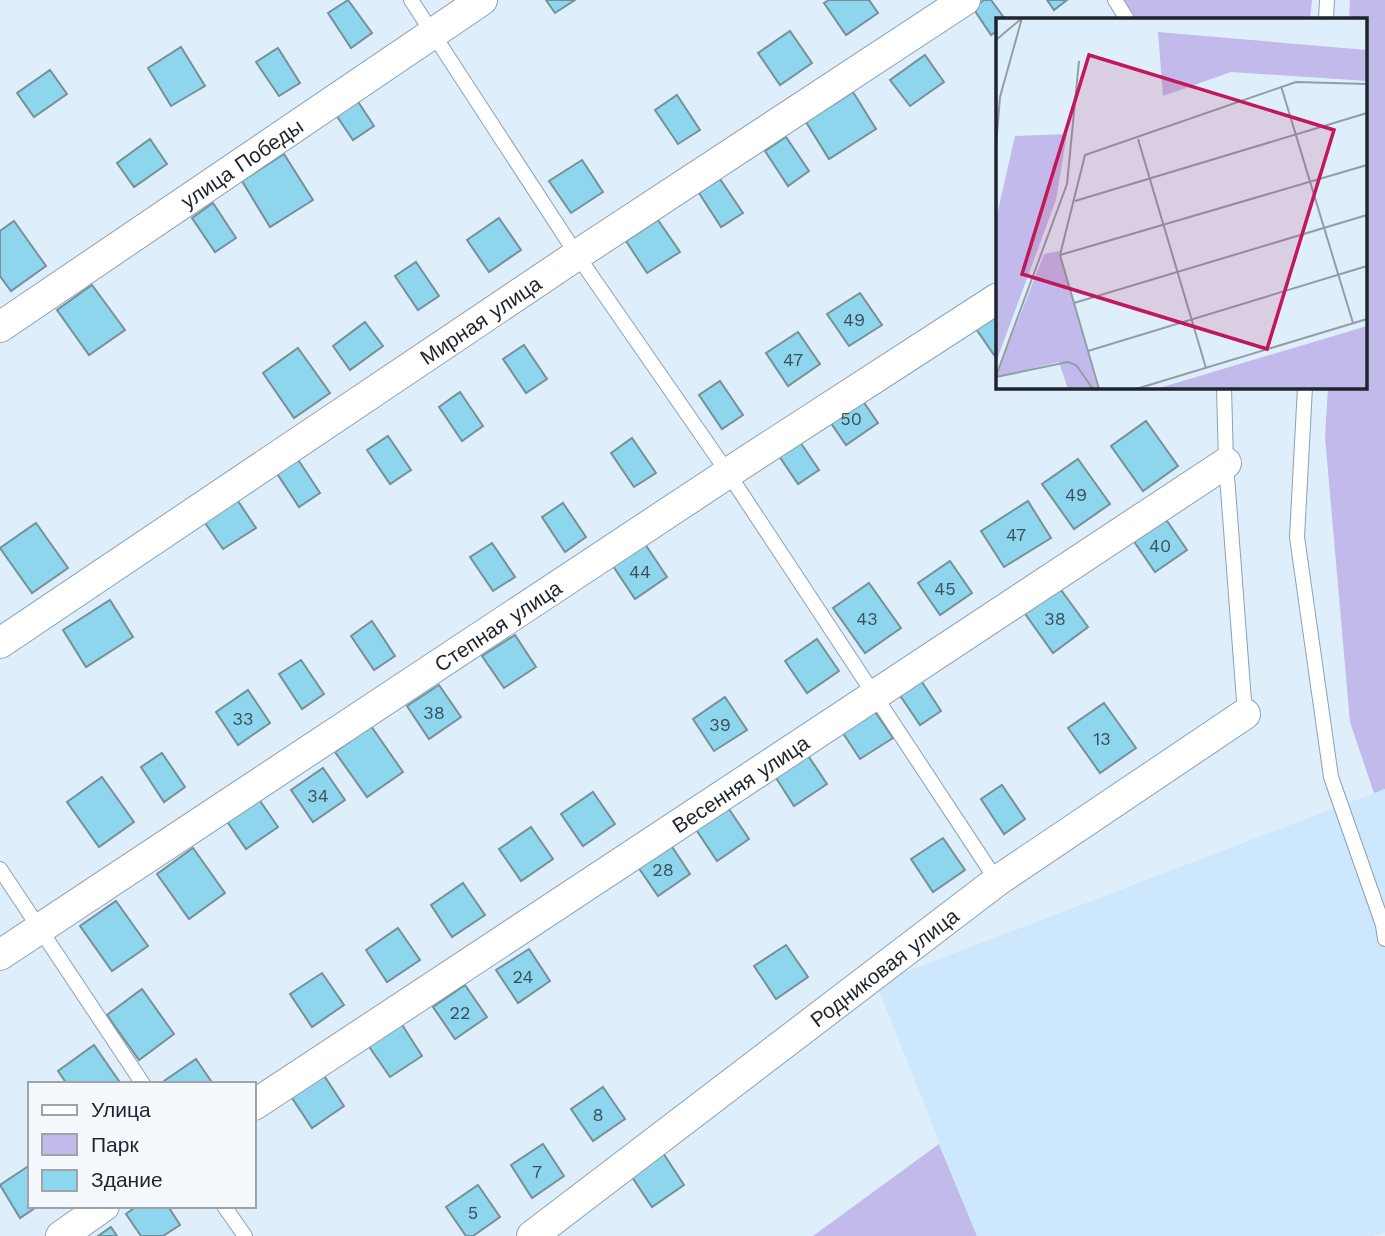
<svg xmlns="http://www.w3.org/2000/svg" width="1385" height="1236" font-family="'Work Sans',sans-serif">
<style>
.built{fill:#cde7fd}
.green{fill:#c1baea}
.building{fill:#8ed6ed;stroke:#779098;stroke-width:2}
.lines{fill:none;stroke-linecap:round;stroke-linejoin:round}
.service-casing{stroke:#8ea1b0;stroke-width:16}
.minor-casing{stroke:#8ea1b0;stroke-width:32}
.service{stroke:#fff;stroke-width:14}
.minor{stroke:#fff;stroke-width:30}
.labels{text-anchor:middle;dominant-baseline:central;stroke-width:5;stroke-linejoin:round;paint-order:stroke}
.number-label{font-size:18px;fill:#3a515c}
.street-label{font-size:21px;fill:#1e252c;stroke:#f5f9fd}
.inset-road{fill:none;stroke:#919ea8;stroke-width:2}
.view{fill:#c2185b;fill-opacity:0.15;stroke:#c2185b;stroke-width:3.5}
.inset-edge{fill:none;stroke:#1e252c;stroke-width:3.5}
</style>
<rect width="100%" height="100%" fill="#deeefb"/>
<path class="built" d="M1385,789v443l-13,4h-395l-101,-253z"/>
<g class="green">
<path d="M1118,0h194l-2,19h-180z"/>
<path d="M1350,0h35v789l-11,4 -24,-71 -25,-285 3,-50h38v-368h-17z"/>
<path d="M939,1144l38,92h-164z"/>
</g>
<g class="building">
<path d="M348,0l24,33 -21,15 -23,-35z"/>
<path d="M546,0h29l-20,13z"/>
<path d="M829,0h40l9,13 -32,22 -22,-32z"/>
<path d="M984,0h7l14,19h-7v11l-7,5 -18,-27z"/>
<path d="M1047,0h20l-13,10z"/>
<path d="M790,31l22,32 -32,22 -22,-32z"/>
<path d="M181,47l24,39 -34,20 -23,-38z"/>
<path d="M278,48l22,35 -21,13 -23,-34z"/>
<path d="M925,55l19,27 -34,24 -20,-26z"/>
<path d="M50,70l17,24 -33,23 -17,-24z"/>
<path d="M351,91l23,35 -21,14 -23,-34z"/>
<path d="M853,92l23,37 -47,30 -23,-37z"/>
<path d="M677,95l23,35 -22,14 -23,-34z"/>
<path d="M786,137l23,34 -21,15 -23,-35z"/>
<path d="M150,139l17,25 -33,23 -17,-24z"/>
<path d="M284,154l29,46 -43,27 -28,-46z"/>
<path d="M582,160l21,32 -32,21 -22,-32z"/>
<path d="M720,179l23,34 -22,14 -22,-34z"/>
<path d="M213,203l23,35 -21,14 -23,-34z"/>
<path d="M499,218l22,32 -32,22 -22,-32z"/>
<path d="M658,220l22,32 -33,21 -21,-32z"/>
<path d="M14,221l32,45 -35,25 -11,-15v-45z"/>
<path d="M416,262l23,34 -21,14 -23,-34z"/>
<path d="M92,285l33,45 -36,25 -32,-45z"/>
<path d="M860,293l22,32 -33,21 -22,-32z"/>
<path d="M998,305v47l-4,3 -22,-32z"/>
<path d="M365,322l18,24 -33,24 -17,-24z"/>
<path d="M798,332l22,32 -32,22 -22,-33z"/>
<path d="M524,345l23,34 -21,14 -23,-34z"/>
<path d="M298,348l32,45 -36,25 -31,-45z"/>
<path d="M720,381l23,34 -21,14 -23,-34z"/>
<path d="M856,391l22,32 -32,22 -22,-32z"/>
<path d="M460,392l23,34 -21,15 -23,-34z"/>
<path d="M1146,421l32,45 -35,25 -32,-45z"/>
<path d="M388,436l23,34 -21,14 -23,-34z"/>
<path d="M796,436l23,34 -21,14 -23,-34z"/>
<path d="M632,438l24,35 -22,14 -23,-34z"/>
<path d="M297,458l23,35 -21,14 -23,-35z"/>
<path d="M1078,459l32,45 -36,25 -32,-45z"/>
<path d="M234,495l22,33 -33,21 -22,-32z"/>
<path d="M1028,501l23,37 -47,29 -23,-36z"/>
<path d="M563,503l23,34 -21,15 -23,-35z"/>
<path d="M1165,518l22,32 -32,22 -22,-32z"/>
<path d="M36,523l32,45 -36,25 -32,-45z"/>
<path d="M492,543l23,34 -22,14 -23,-34z"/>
<path d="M645,544l22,33 -32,22 -22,-33z"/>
<path d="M950,561l22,32 -32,22 -22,-32z"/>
<path d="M869,583l32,45 -36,25 -32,-45z"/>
<path d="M1056,583l32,44 -35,26 -32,-45z"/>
<path d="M110,600l23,37 -47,30 -23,-37z"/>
<path d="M372,621l23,35 -21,14 -23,-34z"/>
<path d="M515,635l21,32 -32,21 -22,-32z"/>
<path d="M817,639l22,32 -32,22 -22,-32z"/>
<path d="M301,660l23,34 -22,15 -23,-35z"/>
<path d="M918,676l23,35 -21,14 -23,-34z"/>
<path d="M439,685l22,32 -32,22 -22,-33z"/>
<path d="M248,690l22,33 -32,22 -22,-33z"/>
<path d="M725,697l22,33 -33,21 -21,-32z"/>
<path d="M1104,703l32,45 -36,25 -32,-45z"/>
<path d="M871,706l22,32 -33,21 -21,-32z"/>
<path d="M371,726l32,46 -36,25 -32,-45z"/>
<path d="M805,751l22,33 -33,22 -21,-33z"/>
<path d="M162,753l23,34 -21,15 -23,-35z"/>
<path d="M323,768l22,32 -32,22 -22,-32z"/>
<path d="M102,777l32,45 -35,25 -32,-45z"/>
<path d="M1002,785l23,34 -21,15 -23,-35z"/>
<path d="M593,792l22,32 -32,22 -22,-32z"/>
<path d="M256,795l22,32 -32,22 -22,-32z"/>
<path d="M727,806l22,33 -32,22 -22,-33z"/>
<path d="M531,827l22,32 -32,22 -22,-32z"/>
<path d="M943,838l22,32 -32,22 -22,-33z"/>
<path d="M669,842l21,32 -32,22 -22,-32z"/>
<path d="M193,848l32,45 -36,26 -32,-45z"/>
<path d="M463,883l22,32 -33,22 -21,-32z"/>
<path d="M116,901l32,45 -36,25 -32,-45z"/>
<path d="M398,928l22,32 -33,22 -21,-32z"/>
<path d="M786,945l22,32 -32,22 -22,-33z"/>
<path d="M529,949l21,32 -32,22 -22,-33z"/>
<path d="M322,973l22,32 -32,22 -22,-33z"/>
<path d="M465,985l22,32 -32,22 -22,-32z"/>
<path d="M142,989l32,45 -35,26 -32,-45z"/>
<path d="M401,1023l21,33 -32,21 -22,-32z"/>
<path d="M94,1045l27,39h-54l-9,-13z"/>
<path d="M196,1059l17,25h-47l-2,-3z"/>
<path d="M323,1074l21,32 -32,22 -22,-33z"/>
<path d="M603,1087l22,32 -32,22 -22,-32z"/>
<path d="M543,1144l21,32 -32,22 -21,-33z"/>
<path d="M663,1153l21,32 -32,22 -22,-33z"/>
<path d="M30,1165v41h8l-18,12 -20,-33z"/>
<path d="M478,1185l22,32 -27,19h-7l-20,-29z"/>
<path d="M137,1206h31l12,19 -17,11h-22l-15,-22z"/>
<path d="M111,1227l6,9h-19z"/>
</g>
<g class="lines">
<g class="service-casing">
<g id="service">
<path d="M411,0l166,255 151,218 269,408"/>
<path d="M1115,0l12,19"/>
<path d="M1326,19l1,-19"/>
<path d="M1224,387l2,76 19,251"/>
<path d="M1305,387l-8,150 34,240 52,148 2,14"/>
<path d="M0,869l143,215"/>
<path d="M224,1206l21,30"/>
</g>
</g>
<g class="minor-casing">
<g id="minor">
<path id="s1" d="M0,327l482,-327"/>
<path id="s2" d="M0,643l577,-388 388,-255"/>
<path id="s3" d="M0,955l728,-482 270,-175"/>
<path id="s4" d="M254,1105l972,-642"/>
<path d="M61,1236l43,-30"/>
<path id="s5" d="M532,1236l465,-355 248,-167"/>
</g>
</g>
<use href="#service" class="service"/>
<use href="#minor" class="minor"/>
</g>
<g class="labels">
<g class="number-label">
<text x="854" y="319">49</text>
<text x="793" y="359">47</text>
<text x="851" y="418">50</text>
<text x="1076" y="494">49</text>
<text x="1016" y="534">47</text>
<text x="1160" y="545">40</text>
<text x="640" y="571">44</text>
<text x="945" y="588">45</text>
<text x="867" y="618">43</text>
<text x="1055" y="618">38</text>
<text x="434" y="712">38</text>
<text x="243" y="718">33</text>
<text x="720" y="724">39</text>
<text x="1102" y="738">13</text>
<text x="318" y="795">34</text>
<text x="663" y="869">28</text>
<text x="523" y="976">24</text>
<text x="460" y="1012">22</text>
<text x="598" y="1114">8</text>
<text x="537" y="1171">7</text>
<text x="473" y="1212">5</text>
</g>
<g class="street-label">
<text stroke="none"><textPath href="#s1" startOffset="292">улица Победы</textPath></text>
<text stroke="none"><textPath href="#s2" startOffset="579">Мирная улица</textPath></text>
<text stroke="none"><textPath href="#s3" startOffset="597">Степная улица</textPath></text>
<text stroke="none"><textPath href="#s4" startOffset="583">Весенняя улица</textPath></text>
<text stroke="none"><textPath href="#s5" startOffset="443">Родниковая улица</textPath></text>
</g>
</g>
<g transform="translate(996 18)">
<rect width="371" height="371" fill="#deeefb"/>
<path d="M162,14l209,18v31l-136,-9 -68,24zM71,116l-11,66 -60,162v-143l19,-83zM63,233l39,138h-30l-9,-27 -63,15 48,-123zM371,308v63h-211z" fill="#c1baea"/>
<path class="inset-road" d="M0,22l25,-21M285,68l72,237M142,121l68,229M0,128l4,-49 22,-79M79,183l292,-88M64,237l307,-90M78,285l293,-88M92,333l279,-85M0,358l71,-192 12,-123M0,359l72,-15 8,3 17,24M103,371l-39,-134 25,-100 211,-73 71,2M140,371l231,-70"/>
<path class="view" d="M93,37l245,75 -67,219 -245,-75z"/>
<rect width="371" height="371" class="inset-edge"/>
</g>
<rect x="28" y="1082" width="228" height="126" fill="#f5f9fd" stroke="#9fa4a9" stroke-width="2"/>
<rect x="42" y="1105" width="35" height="10" fill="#ffffff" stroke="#9fa4a9" stroke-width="2"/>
<text x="91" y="1117" font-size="21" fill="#1e252c">Улица</text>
<rect x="42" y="1134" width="35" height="21" fill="#c1baea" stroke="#9fa4a9" stroke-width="2"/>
<text x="91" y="1152" font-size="21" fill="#1e252c">Парк</text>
<rect x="42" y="1170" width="35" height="21" fill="#8ed6ed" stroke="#9fa4a9" stroke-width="2"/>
<text x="91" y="1187" font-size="21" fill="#1e252c">Здание</text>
</svg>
